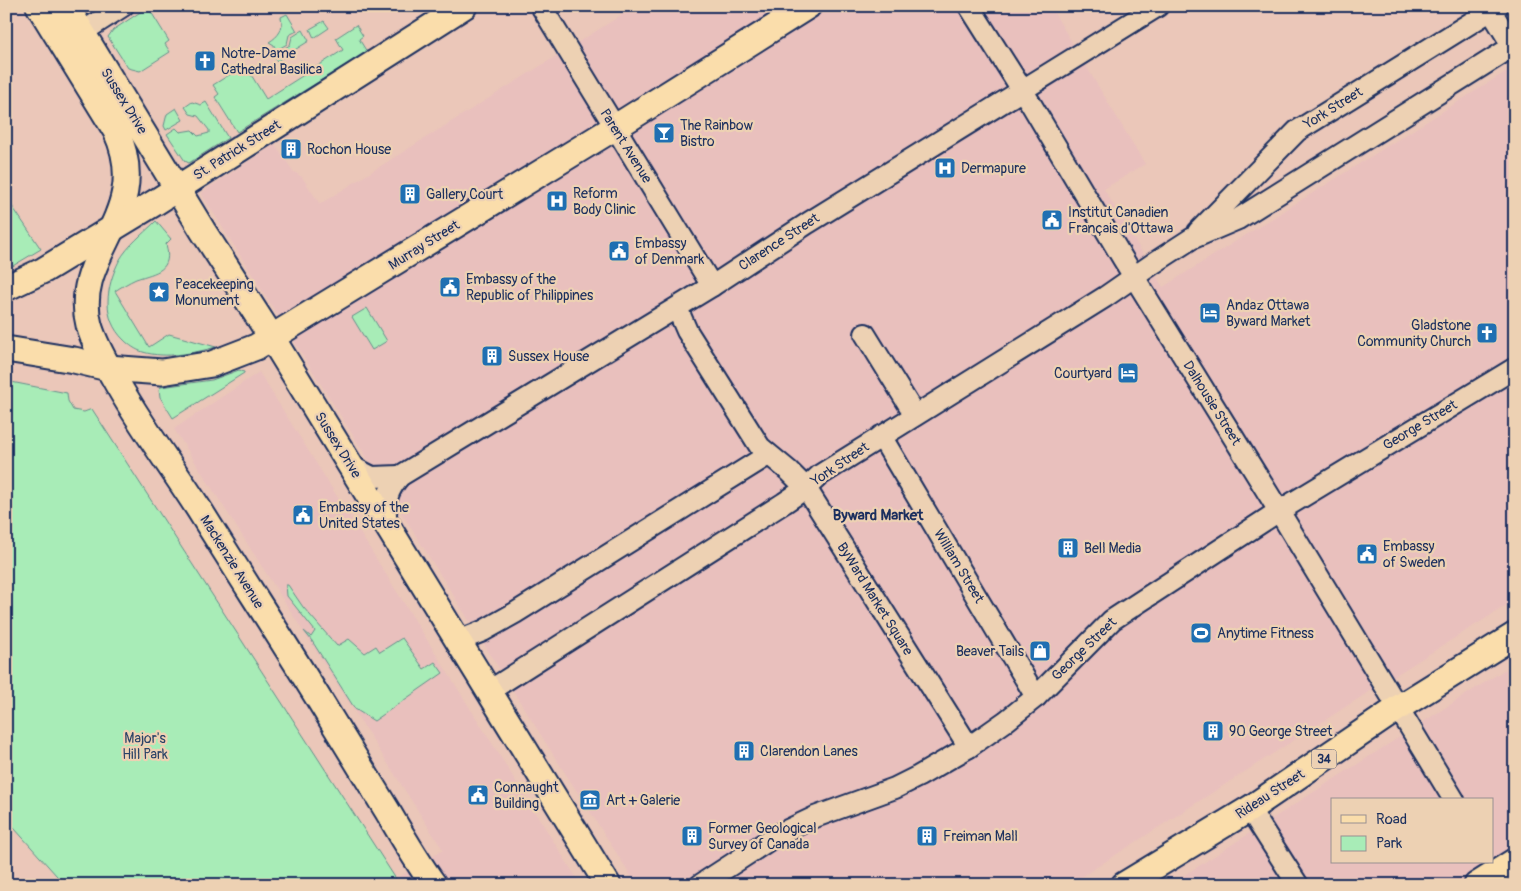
<svg xmlns="http://www.w3.org/2000/svg" width="1521" height="891" font-family="Pangolin,sans-serif">
<style>
.built{fill:#e9c0bd;fill-rule:evenodd}
.green{fill:#a8ecb7;stroke:#628e8a}
.lines{fill:none;stroke-linecap:round;stroke-linejoin:round}
.minor-casing{stroke:#1b2f5e;stroke-width:24}
.major-casing{stroke:#1b2f5e;stroke-width:29}
.minor{stroke:#edd1b3;stroke-width:20}
.major{stroke:#faddab;stroke-width:25}
.labels{text-anchor:middle;dominant-baseline:central;stroke-width:4.5;stroke-linejoin:round;paint-order:stroke}
.shield{fill:#edd1b3;stroke:#5a6078;stroke-width:1}
.shield-label{font-size:12px;font-weight:bold;fill:#1b2f5e}
.poi-label{font-size:14px;fill:#1b2f5e;stroke:#edd1b3;text-anchor:start}
.street-label{font-size:14px;fill:#1b2f5e;stroke:#edd1b3}
.park-label{font-size:14px;fill:#294267;stroke:#edd1b3}
.neighbourhood-label{font-size:15px;font-weight:bold;fill:#1b2f5e;stroke:#edd1b3}
</style>
<rect width="100%" height="100%" fill="#ebc7b9"/>
<filter id="ink" filterUnits="userSpaceOnUse"><feTurbulence type="fractalNoise" baseFrequency=".02" numOctaves="2"/><feDisplacementMap in="SourceGraphic" scale="10" xChannelSelector="R" yChannelSelector="G"/><feConvolveMatrix kernelMatrix="1 2 1 2 8 2 1 2 1" color-interpolation-filters="sRGB"/></filter>
<g filter="url(#ink)">
<g class="built">
<path d="M636,6h414l95,158 -41,25 59,98 352,-221v534l-151,95 -295,190h-432l-88,-137 -348,-555 74,-49 18,27 9,6 18,27z"/>
<path d="M259,372l322,513h-190l5,-6 47,-29 -269,-421z"/>
<path d="M1515,663v222h-346zM1332,800h160v62h-160z"/>
</g>
<g class="green">
<path d="M148,7l21,34 -4,3 5,8 -30,19 -12,-3 -20,-31 5,-7z"/>
<path d="M287,14l10,17 -8,4 -2,9 -12,7 -1,-6 -5,-3c10,-6 15,-13 12,-25z"/>
<path d="M324,21l5,7 -15,10 -4,-9z"/>
<path d="M356,25l7,11 -4,3 8,13 -130,80 -22,-35 4,-3 -6,-9 32,-20 21,34 77,-49 -7,-12z"/>
<path d="M303,30l6,11 -32,20 -4,-6 17,-10 2,-8z"/>
<path d="M192,102l9,3 5,-3 22,36 -39,25 -4,-2 -18,-27 9,-6 4,4 12,-2 6,6 11,-3v-3l-11,-14 -8,-2 -5,-7z"/>
<path d="M176,108l7,12 -17,10 -2,-4 3,-12z"/>
<path d="M6,197l35,52 -35,21z"/>
<path d="M156,221l15,18 -5,5c7,27 -9,28 -30,35 -7,3 -15,8 -21,12l34,56 20,-13 47,13c-22,6 -50,12 -73,5 -7,-2 -14,-7 -19,-12 -23,-22 -18,-53 -5,-79 9,-16 24,-27 37,-40z"/>
<path d="M367,308l20,33 -15,9 -20,-33z"/>
<path d="M239,370l5,2v1l-71,45 -13,-21 -1,-8 2,-2 51,-7z"/>
<path d="M6,381l61,12 1,8 5,9 11,2 8,-3 304,470 -5,6h-326l-59,-66z"/>
<path d="M286,585h2l15,22 34,39 12,-7 16,14 11,-7 4,6 22,-14 22,31 11,-7 8,11 -69,48 -19,-12 -43,-68 -8,-10 7,6 4,-6 -28,-35z"/>
</g>
<g class="lines">
<g class="minor-casing">
<g id="minor">
<path d="M541,6l171,280"/>
<path d="M969,6l62,98 92,155 156,252 175,289"/>
<path d="M1488,6l27,44"/>
<path d="M81,33l42,-27"/>
<path d="M1198,232l99,-101 201,-125"/>
<path d="M677,308l10,23 73,116 29,24 17,17 163,259"/>
<path d="M865,334l50,81"/>
<path d="M881,436l155,261"/>
<path d="M351,466l21,11 28,-1"/>
<path d="M386,523c0,-21 -1,-30 14,-47l312,-190 96,-63 350,-217"/>
<path d="M458,641l25,-10 32,-18 253,-158"/>
<path d="M489,691l295,-188 22,-15 14,-13 285,-178 49,-34 37,-24 47,-20 277,-174"/>
<path d="M1256,819l42,66"/>
<path d="M700,885l77,-50 38,-18 80,-29 24,-12 50,-29 37,-26 30,-24 76,-77 167,-109 236,-143"/>
</g>
</g>
<g class="major-casing">
<g id="major">
<path d="M39,6l77,125c39,84 -46,122 -27,194 5,18 15,35 24,51 26,48 60,92 89,138 43,69 87,136 129,205 19,31 38,62 57,93 14,24 29,50 46,73"/>
<path d="M66,6l137,225 69,107 336,547"/>
<path d="M6,288l38,-18 112,-68 308,-196"/>
<path d="M6,349l68,11 34,8 54,4 50,-8 44,-17 358,-219 194,-122"/>
<path d="M1124,885l127,-77 147,-100 117,-73"/>
<path d="M1477,885l38,-24"/>
</g>
</g>
<use href="#minor" class="minor"/>
<use href="#major" class="major"/>
</g>
</g>
<defs>
<g id="church-square" transform="scale(1.125)"><rect x="-9" y="-9" width="18" height="18" rx="4" fill="#1f6fb2" stroke="#edd1b3"/><path d="M-1.2-6h2.4v3.5h3.3v2.4h-3.3V6h-2.4V-.1h-3.3v-2.4h3.3Z" fill="#fff"/></g>
<g id="bar-square" transform="scale(1.125)"><rect x="-9" y="-9" width="18" height="18" rx="4" fill="#1f6fb2" stroke="#edd1b3"/><path d="M-6-5H6L.8 .8V4.5H3.5V6h-7V4.5H-.8V.8Z" fill="#fff"/></g>
<g id="building-square" transform="scale(1.125)"><rect x="-9" y="-9" width="18" height="18" rx="4" fill="#1f6fb2" stroke="#edd1b3"/><path d="M-4-6H4V6H1V3H-1V6H-4ZM-2.5-4.3h1.7v1.8h-1.7ZM.8-4.3h1.7v1.8H.8ZM-2.5-1h1.7V.8h-1.7ZM.8-1h1.7V.8H.8Z" fill="#fff"/></g>
<g id="hospital-square" transform="scale(1.125)"><rect x="-9" y="-9" width="18" height="18" rx="4" fill="#1f6fb2" stroke="#edd1b3"/><path d="M-5-5h3v3.5h4V-5h3V5h-3V1.5h-4V5h-3Z" fill="#fff"/></g>
<g id="civic-square" transform="scale(1.125)"><rect x="-9" y="-9" width="18" height="18" rx="4" fill="#1f6fb2" stroke="#edd1b3"/><path d="M-.6-6.5H3V-4.5H.6V-3L4-1V1h2V6H-6V1h2V-1L-.6-3ZM-1.2 2.5V6h2.4V2.5Z" fill="#fff"/></g>
<g id="sight-square" transform="scale(1.125)"><rect x="-9" y="-9" width="18" height="18" rx="4" fill="#1f6fb2" stroke="#edd1b3"/><path d="M0-6L1.8-2.2L6-1.7L2.9 1.2L3.7 5.4L0 3.3L-3.7 5.4L-2.9 1.2L-6-1.7L-1.8-2.2Z" fill="#fff"/></g>
<g id="hotel-square" transform="scale(1.125)"><rect x="-9" y="-9" width="18" height="18" rx="4" fill="#1f6fb2" stroke="#edd1b3"/><path d="M-6-4.5h1.5V1H6V5H4.5V3h-9V5H-6ZM-4 0a1.8 1.8 0 1 1 3.6 0ZM.5 0V-2.5h3Q6-2.5 6 0Z" fill="#fff"/></g>
<g id="stadium-square" transform="scale(1.125)"><rect x="-9" y="-9" width="18" height="18" rx="4" fill="#1f6fb2" stroke="#edd1b3"/><path d="M0-5a6.5 5 0 1 0 0 10a6.5 5 0 1 0 0-10ZM-3.5-1.8h7v3.6h-7Z" fill="#fff"/></g>
<g id="shop-square" transform="scale(1.125)"><rect x="-9" y="-9" width="18" height="18" rx="4" fill="#1f6fb2" stroke="#edd1b3"/><path d="M-5-2.5h2.3a2.7 3.5 0 0 1 5.4 0H5L5.5 6h-11ZM-1.5-2.5h3a1.5 2.3 0 0 0-3 0Z" fill="#fff"/></g>
<g id="museum-square" transform="scale(1.125)"><rect x="-9" y="-9" width="18" height="18" rx="4" fill="#1f6fb2" stroke="#edd1b3"/><path d="M0-6L6-3V-2H-6V-3ZM-5-1h2V3h-2ZM-1-1h2V3h-2ZM3-1h2V3H3ZM-6 4H6V6H-6Z" fill="#fff"/></g>
</defs>
<g fill-rule="evenodd">
<use href="#church-square" x="205" y="61"/>
<use href="#bar-square" x="664" y="133"/>
<use href="#building-square" x="291" y="149"/>
<use href="#hospital-square" x="945" y="168"/>
<use href="#building-square" x="410" y="194"/>
<use href="#hospital-square" x="557" y="201"/>
<use href="#civic-square" x="1052" y="220"/>
<use href="#civic-square" x="619" y="251"/>
<use href="#civic-square" x="450" y="287"/>
<use href="#sight-square" x="159" y="292"/>
<use href="#hotel-square" x="1210" y="313"/>
<use href="#church-square" x="1487" y="333"/>
<use href="#building-square" x="492" y="356"/>
<use href="#hotel-square" x="1128" y="373"/>
<use href="#civic-square" x="303" y="515"/>
<use href="#building-square" x="1068" y="548"/>
<use href="#civic-square" x="1367" y="554"/>
<use href="#stadium-square" x="1201" y="633"/>
<use href="#shop-square" x="1040" y="651"/>
<use href="#building-square" x="1213" y="731"/>
<use href="#building-square" x="744" y="751"/>
<use href="#civic-square" x="478" y="795"/>
<use href="#museum-square" x="590" y="800"/>
<use href="#building-square" x="692" y="836"/>
<use href="#building-square" x="927" y="836"/>
</g>
<g class="labels">
<rect class="shield" x="1311.5" y="749.5" width="25" height="19" rx="4"/>
<g class="shield-label">
<text x="1324" y="759">34</text>
</g>
<g class="poi-label">
<text x="221" y="53">Notre-Dame<tspan x="221" dy="16">Cathedral Basilica</tspan></text>
<text x="680" y="125">The Rainbow<tspan x="680" dy="16">Bistro</tspan></text>
<text x="307" y="149">Rochon House</text>
<text x="961" y="168">Dermapure</text>
<text x="573" y="193">Reform<tspan x="573" dy="16">Body Clinic</tspan></text>
<text x="426" y="194">Gallery Court</text>
<text x="1068" y="212">Institut Canadien<tspan x="1068" dy="16">Français d'Ottawa</tspan></text>
<text x="635" y="243">Embassy<tspan x="635" dy="16">of Denmark</tspan></text>
<text x="466" y="279">Embassy of the<tspan x="466" dy="16">Republic of Philippines</tspan></text>
<text x="175" y="284">Peacekeeping<tspan x="175" dy="16">Monument</tspan></text>
<text x="1226" y="305">Andaz Ottawa<tspan x="1226" dy="16">Byward Market</tspan></text>
<text x="1471" y="325" text-anchor="end">Gladstone<tspan x="1471" dy="16">Community Church</tspan></text>
<text x="508" y="356">Sussex House</text>
<text x="1112" y="373" text-anchor="end">Courtyard</text>
<text x="319" y="507">Embassy of the<tspan x="319" dy="16">United States</tspan></text>
<text x="1383" y="546">Embassy<tspan x="1383" dy="16">of Sweden</tspan></text>
<text x="1084" y="548">Bell Media</text>
<text x="1217" y="633">Anytime Fitness</text>
<text x="1024" y="651" text-anchor="end">Beaver Tails</text>
<text x="1229" y="731">90 George Street</text>
<text x="760" y="751">Clarendon Lanes</text>
<text x="494" y="787">Connaught<tspan x="494" dy="16">Building</tspan></text>
<text x="606" y="800">Art + Galerie</text>
<text x="708" y="828">Former Geological<tspan x="708" dy="16">Survey of Canada</tspan></text>
<text x="943" y="836">Freiman Mall</text>
</g>
<g class="street-label">
<text transform="translate(124 101) rotate(58)">Sussex Drive</text>
<text transform="translate(1333 108) rotate(-32)">York Street</text>
<text transform="translate(626 146) rotate(58)">Parent Avenue</text>
<text transform="translate(237 150) rotate(-32)">St. Patrick Street</text>
<text transform="translate(779 242) rotate(-33)">Clarence Street</text>
<text transform="translate(424 245) rotate(-32)">Murray Street</text>
<text transform="translate(1212 403) rotate(58)">Dalhousie Street</text>
<text transform="translate(1420 425) rotate(-31)">George Street</text>
<text transform="translate(338 445) rotate(58)">Sussex Drive</text>
<text transform="translate(840 464) rotate(-34)">York Street</text>
<text transform="translate(232 562) rotate(58)">Mackenzie Avenue</text>
<text transform="translate(959 566) rotate(59)">William Street</text>
<text transform="translate(875 599) rotate(58)">ByWard Market Square</text>
<text transform="translate(1084 649) rotate(-44)">George Street</text>
<text transform="translate(1270 794) rotate(-33)">Rideau Street</text>
</g>
<g class="park-label">
<text x="145" y="738">Major's<tspan x="145" dy="16">Hill Park</tspan></text>
</g>
<g class="neighbourhood-label">
<text x="878" y="515">Byward Market</text>
</g>
</g>
<rect width="1521" height="891" fill="none" stroke="#edd1b3" stroke-width="25"/>
<rect x="12" y="12" width="1496" height="866" fill="none" stroke="#1b2f5e" stroke-width="2" filter="url(#ink)"/>
<rect x="1331" y="798" width="162" height="65" fill="#edd1b3" stroke="#999091"/>
<rect x="1341" y="815" width="25" height="8" fill="#faddab" stroke="#999091"/>
<text x="1376" y="824" font-size="15" fill="#1b2f5e">Road</text>
<rect x="1341" y="836" width="25" height="15" fill="#a8ecb7" stroke="#999091"/>
<text x="1376" y="848" font-size="15" fill="#1b2f5e">Park</text>
</svg>
